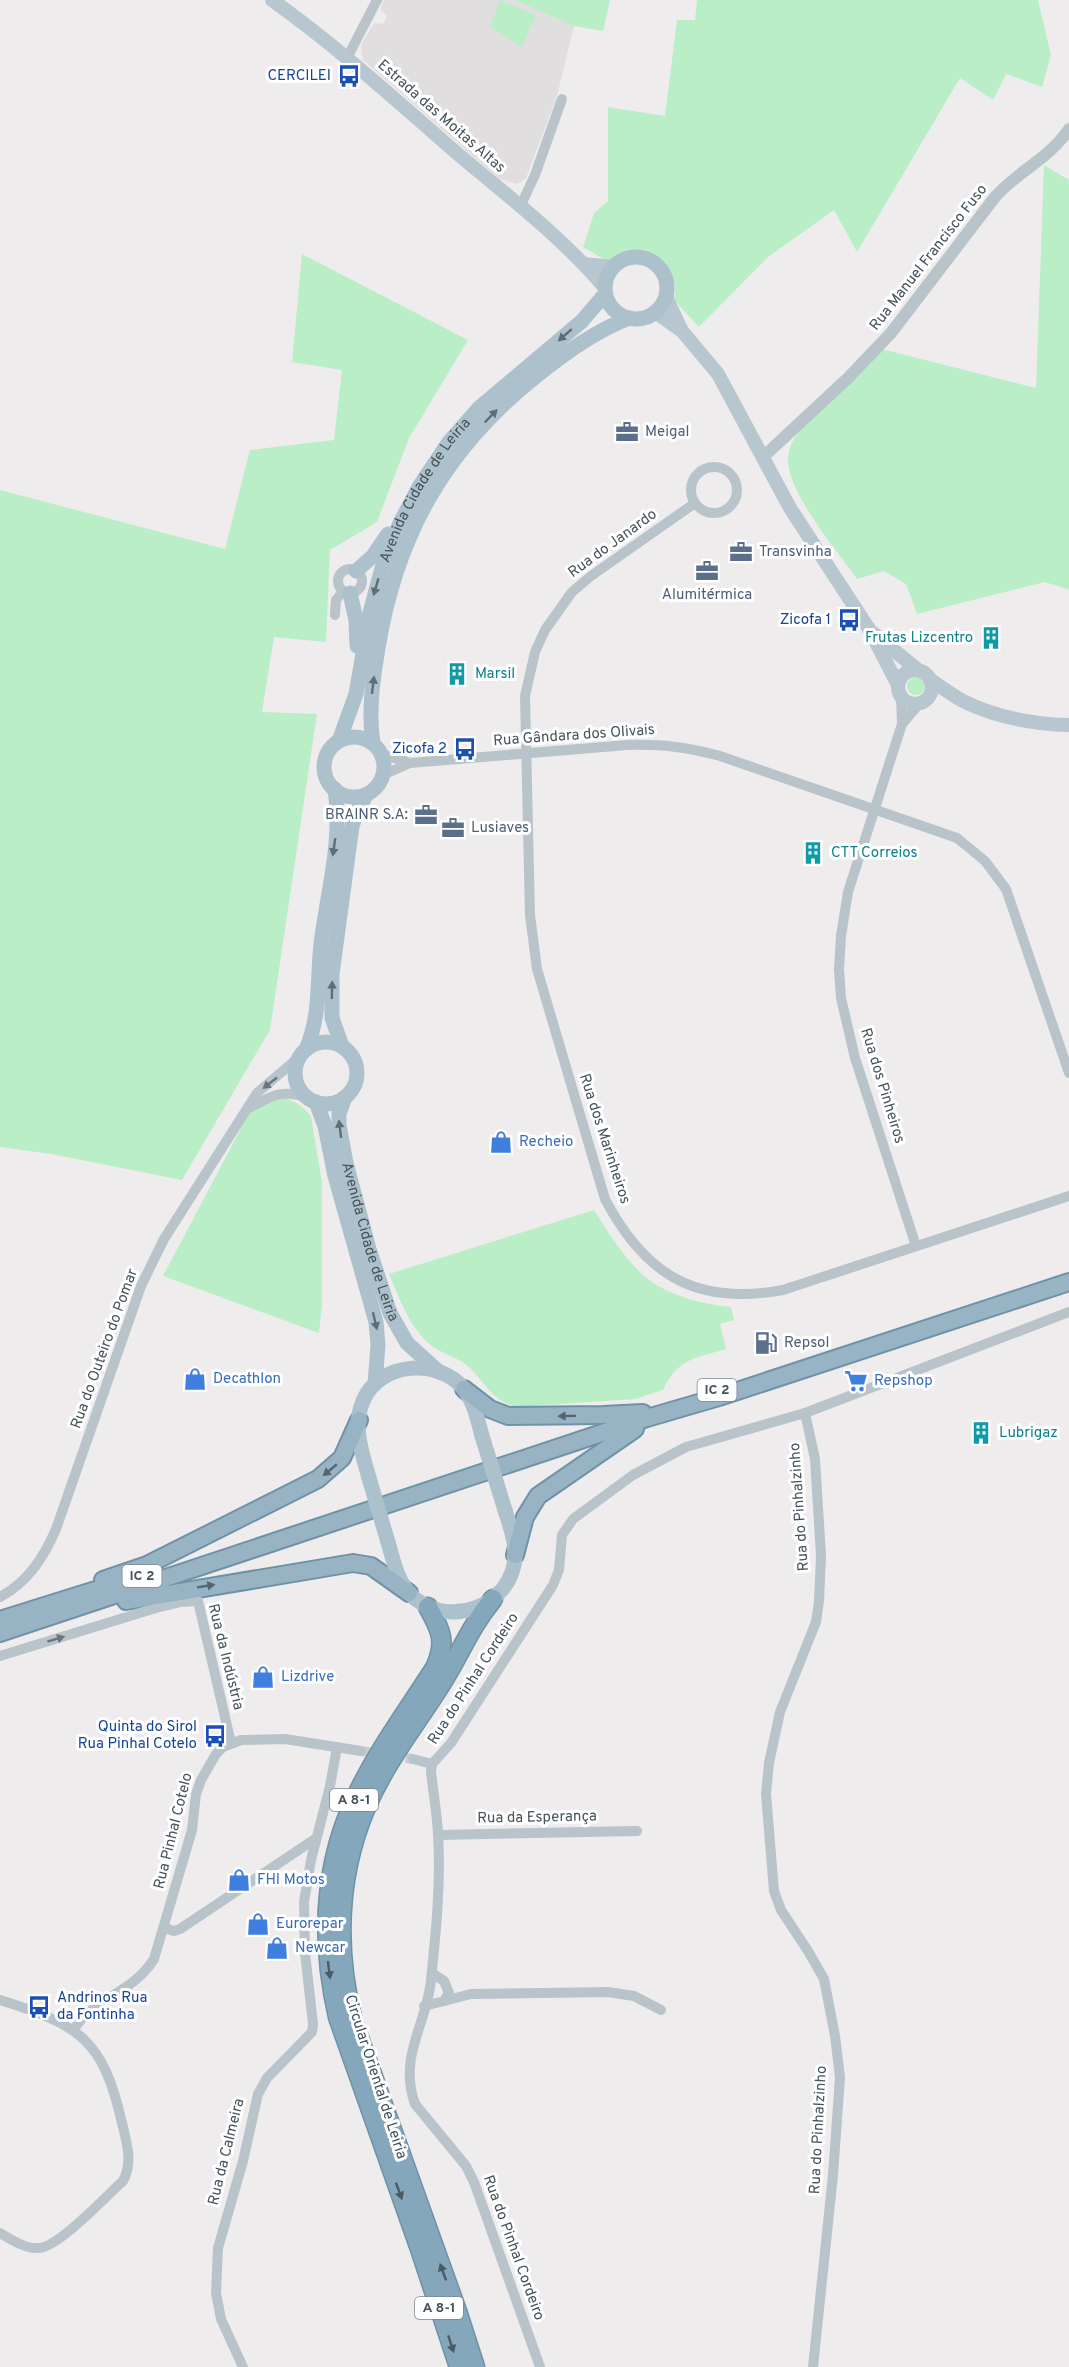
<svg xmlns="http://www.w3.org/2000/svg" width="1069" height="2367" font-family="Overpass,sans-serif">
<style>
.education{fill:#e0dedf}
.green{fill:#baeec7}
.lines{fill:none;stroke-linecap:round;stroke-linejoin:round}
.minor-tunnel{stroke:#cdcdd0;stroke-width:10;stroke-dasharray:10 5;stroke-linecap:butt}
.trunk-casing{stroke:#7092a7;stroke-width:20}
.motorway-casing{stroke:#7092a7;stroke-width:21}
.minor{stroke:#b8c4ca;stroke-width:10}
.tertiary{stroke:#b8c4ca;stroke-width:12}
.secondary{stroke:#b8c6cf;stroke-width:14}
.primary{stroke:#acc1cc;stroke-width:15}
.trunk{stroke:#98b4c4;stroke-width:16}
.motorway{stroke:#84a7bc;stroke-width:18}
.primary-bridge{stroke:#acc1cc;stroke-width:15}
.oneway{fill:#5f6e76}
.oneway2{fill:#68757c}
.oneway3{fill:#56666f}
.oneway4{fill:#4b5b64}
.labels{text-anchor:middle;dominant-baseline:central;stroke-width:6;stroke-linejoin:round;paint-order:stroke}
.shield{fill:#fff;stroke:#7d878c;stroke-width:1.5}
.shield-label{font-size:14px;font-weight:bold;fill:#45535a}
.transit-label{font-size:15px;fill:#164399;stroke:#fff;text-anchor:end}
.street-label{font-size:15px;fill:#45535a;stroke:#fff}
.service-label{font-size:15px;fill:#4e5e75;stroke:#fff;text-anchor:start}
.culture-label{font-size:15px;fill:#0d838f;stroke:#fff;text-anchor:start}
.shop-label{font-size:15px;fill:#366cbe;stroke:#fff;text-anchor:start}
</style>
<rect width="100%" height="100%" fill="#efeced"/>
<path class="education" d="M384,0h130l60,26 -17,70 -31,82 -9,6 -18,-5 -136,-119 -2,-9 1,-8 10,-17 3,-3 8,1 4,-8 -7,-6z"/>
<g class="green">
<path d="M500,0l36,15 -14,32 -32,-20z"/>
<path d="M514,0h96l-7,31 -29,-5z"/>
<path d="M697,0h341l13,55 -9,32 -36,-13 -13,26 -33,-22 -103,174 -23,-42 -66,47 -69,70 -25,-27c5,-27 -13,-52 -43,-48 -7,1 -15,7 -21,11l-27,-16 11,-34 14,-12v-94l57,9 12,-96h18z"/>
<path d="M1044,165l25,15v410l-24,-8 -128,32 -11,-30 -22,-13 -27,8c-21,-30 -68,-84 -69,-119 0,-10 4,-18 9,-26l85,-85 154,39z"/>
<path d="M302,254l166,86 -59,98 -32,84 -47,28 -4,92 -52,-5 -12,75 55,2 -47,316 -88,150 -131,-26 -51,-7v-657l225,59 25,-99 84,-10 8,-70 -50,-8z"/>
<circle cx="916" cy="686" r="9"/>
<path d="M281,1097c13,4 21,8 30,19l11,67v122l-3,28 -156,-57 84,-159 12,-12z"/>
<path d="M594,1210c15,24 40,64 66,77 20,11 48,18 71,20l3,13 -14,4 6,25c-32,10 -47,8 -63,41l-28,9 -119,8c-28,-8 -31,-28 -52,-44 -9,-6 -20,-9 -29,-15 -25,-17 -34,-47 -46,-74z"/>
</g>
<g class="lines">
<path class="minor-tunnel" d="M361,1751l52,8"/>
<g class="trunk-casing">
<g id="trunk">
<path d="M464,1389l26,20 18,7 95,-1 40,-2"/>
<path d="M515,1555l10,-38 13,-21 97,-67"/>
<path d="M103,1580l44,-15 171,-86 24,-21 17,-38"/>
<path d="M126,1601l227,-38 18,3 38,27"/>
<path d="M0,1620l118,-37"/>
<path d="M0,1633l647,-215 72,-21 350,-115"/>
</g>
</g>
<g class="motorway-casing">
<g id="motorway">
<path d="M428,1607c13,23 19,35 7,61 -27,42 -58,84 -79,129 -33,70 -35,146 -18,220l82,232 39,118"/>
<path d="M475,2367l-18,-56 -104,-290c-21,-83 -15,-168 28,-244 17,-31 38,-58 57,-88 20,-30 31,-61 55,-90"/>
</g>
</g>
<g class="minor">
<path d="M347,58l30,-58"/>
<path d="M520,207l15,-32 27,-76"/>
<circle cx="714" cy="490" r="23"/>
<path d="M695,503l-104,73 -19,16 -27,38 -10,22 -10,44 5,219 7,54 68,230c40,76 91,107 178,91l286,-94"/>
<circle cx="350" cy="581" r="12"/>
<path d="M335,615l1,-15 7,-9"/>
<path d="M901,696l1,28"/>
<path d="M382,754l28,9"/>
<path d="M383,775l27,-12 217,-18c35,-1 60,2 93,11l237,82 28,23 21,28 63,184"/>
<path d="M249,1108c22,-12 32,-19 57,-11"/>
<path d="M916,1246l-61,-188 -14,-60 -2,-29 2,-33 7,-44 54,-168 17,-20"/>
<path d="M805,1413l10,46 6,97 -2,45 -3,21 -36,90 -11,51 -3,31 8,97 7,19 27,41 16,28 11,57 5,41 -7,98 -20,192"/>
<path d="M0,1597c28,-15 44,-40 56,-68l85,-243 23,-47 93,-146 41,-35"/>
<path d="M0,1656l156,-48 25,-6 17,-1 33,142"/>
<path d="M413,1759l19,5"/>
<path d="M438,1835l199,-4"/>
<path d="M165,1928l9,3 6,-2 135,-90"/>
<path d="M0,2000c80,25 103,39 122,123 5,20 11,40 1,58 -17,15 -64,66 -84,67 -14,1 -27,-8 -39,-15"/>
<path d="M444,2001l27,-7 137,-2 26,4 27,14"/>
<path d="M424,2006l20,-5 5,-8 -5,-12 -12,-8"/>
<path d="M74,2029c21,-32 58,-35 80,-70l38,-129 4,-36 5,-14 15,-26 7,-7 18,-7 44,-1 76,12"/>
<path d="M243,2367l-22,-48 -5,-26 2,-45 25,-87 15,-67 9,-16 45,-46 1,-8 -8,-71 -1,-51 7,-42 19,-74 7,-39"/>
<path d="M540,2367l-66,-185 -8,-16 -51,-62c-17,-48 12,-80 16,-124 5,-48 10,-97 7,-146 -1,-21 -5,-42 -7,-63l1,-7 19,-21 102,-158 6,-15 3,-35 11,-16 60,-44 53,-28 119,-34 264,-101"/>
</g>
<path class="tertiary" d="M762,458l86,-80 43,-45 104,-136c23,-26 55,-39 74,-68"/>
<g class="secondary">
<path d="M272,0c66,47 126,102 187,155 50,42 104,83 146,133"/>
<path d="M584,264l29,3"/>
<path d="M666,297l15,32"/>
<path d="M655,312l27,19 36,43 72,134 79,121 29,56"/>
<path d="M873,633l45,37"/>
<circle cx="915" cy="687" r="17"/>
<path d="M931,680c10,7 21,15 32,21 32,16 71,23 106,24"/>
</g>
<g class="primary">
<circle cx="636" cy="288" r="31"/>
<path d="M356,571l17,-15 15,-22"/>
<path d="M350,593l6,27 1,26"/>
<circle cx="354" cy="767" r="30"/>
<path id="s1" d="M339,741l17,-47 14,-81 12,-45 18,-45 19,-36 30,-45 30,-34 103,-87 23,-27"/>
<path d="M373,743c-5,-32 0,-64 5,-95 19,-116 69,-202 162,-275 28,-22 56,-42 89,-55"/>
<circle cx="326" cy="1073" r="31"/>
<path d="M342,1046l-10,-28v-44l20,-148 6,-17 9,-15"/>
<path d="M307,1047c14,-34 10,-68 14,-103 6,-50 22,-104 14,-155"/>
<path id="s2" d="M345,1097l-6,17v11l7,38 23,86 21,64 17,30 32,29"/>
<path d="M316,1102l9,24 10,50 41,146 2,23 -3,39"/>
<path d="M369,1478c-7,-26 -17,-51 -6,-77 16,-39 75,-44 101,-12 10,13 14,32 18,47"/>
<path d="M388,1542c5,17 9,38 21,51 35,38 105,15 106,-38 1,-15 -6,-31 -10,-45"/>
</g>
<use href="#trunk" class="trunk"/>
<use href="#motorway" class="motorway"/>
<g class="primary-bridge">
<path d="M482,1436l23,74"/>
<path d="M369,1478l19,64"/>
</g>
</g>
<defs><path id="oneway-solid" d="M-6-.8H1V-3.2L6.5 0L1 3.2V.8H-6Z" transform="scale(1.5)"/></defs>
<g class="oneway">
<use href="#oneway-solid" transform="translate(565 335) rotate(139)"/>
<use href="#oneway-solid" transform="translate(491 416) rotate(-46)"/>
<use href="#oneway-solid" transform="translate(376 587) rotate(106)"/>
<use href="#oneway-solid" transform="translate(373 685) rotate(-83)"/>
<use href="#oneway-solid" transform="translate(334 847) rotate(98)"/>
<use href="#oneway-solid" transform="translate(332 990) rotate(-89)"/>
<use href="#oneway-solid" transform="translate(340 1129) rotate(-97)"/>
<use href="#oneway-solid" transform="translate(375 1321) rotate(77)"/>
</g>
<g class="oneway2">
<use href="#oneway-solid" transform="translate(270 1083) rotate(142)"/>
<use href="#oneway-solid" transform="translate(56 1639) rotate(-17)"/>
</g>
<g class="oneway3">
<use href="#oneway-solid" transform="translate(567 1416) rotate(179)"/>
<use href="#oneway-solid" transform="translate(330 1470) rotate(140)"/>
<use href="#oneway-solid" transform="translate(206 1586) rotate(-9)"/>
</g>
<g class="oneway4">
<use href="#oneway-solid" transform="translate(329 1970) rotate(83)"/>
<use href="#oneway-solid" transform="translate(399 2191) rotate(70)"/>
<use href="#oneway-solid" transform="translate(443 2272) rotate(-110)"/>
<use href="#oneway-solid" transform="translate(451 2344) rotate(72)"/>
</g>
<defs>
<g id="bus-bare" transform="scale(1.8)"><path d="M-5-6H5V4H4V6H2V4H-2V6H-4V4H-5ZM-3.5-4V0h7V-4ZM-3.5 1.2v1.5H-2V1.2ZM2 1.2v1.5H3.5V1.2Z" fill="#1a4fb4" stroke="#fff" stroke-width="2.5" paint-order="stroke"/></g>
<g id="office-bare" transform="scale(1.8)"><path d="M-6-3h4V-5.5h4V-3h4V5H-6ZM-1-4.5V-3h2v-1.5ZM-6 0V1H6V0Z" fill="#5c6f8a" stroke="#fff" stroke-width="2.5" paint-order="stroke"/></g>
<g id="building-bare" transform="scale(1.8)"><path d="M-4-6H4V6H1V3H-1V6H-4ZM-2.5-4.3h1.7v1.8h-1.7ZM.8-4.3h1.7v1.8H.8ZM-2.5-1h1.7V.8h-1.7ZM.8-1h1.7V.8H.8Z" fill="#0f9aa8" stroke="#fff" stroke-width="2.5" paint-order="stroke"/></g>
<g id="shop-bare" transform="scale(1.8)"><path d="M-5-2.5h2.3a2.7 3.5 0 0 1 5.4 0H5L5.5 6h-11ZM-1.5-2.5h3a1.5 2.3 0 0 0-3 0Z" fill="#3f7fe0" stroke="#fff" stroke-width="2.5" paint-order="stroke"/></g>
<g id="fuel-bare" transform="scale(1.8)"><path d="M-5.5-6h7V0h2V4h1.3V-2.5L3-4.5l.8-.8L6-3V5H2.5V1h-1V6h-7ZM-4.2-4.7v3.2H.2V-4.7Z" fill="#5c6f8a" stroke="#fff" stroke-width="2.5" paint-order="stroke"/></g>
<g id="supermarket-bare" transform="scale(1.8)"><path d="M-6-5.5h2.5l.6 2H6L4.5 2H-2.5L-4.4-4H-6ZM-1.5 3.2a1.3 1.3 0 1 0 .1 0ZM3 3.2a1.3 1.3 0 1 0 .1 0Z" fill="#3f7fe0" stroke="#fff" stroke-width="2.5" paint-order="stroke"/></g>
</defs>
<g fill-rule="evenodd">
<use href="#bus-bare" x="349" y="76"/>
<use href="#office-bare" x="627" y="432"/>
<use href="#office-bare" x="741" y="552"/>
<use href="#office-bare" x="707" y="571"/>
<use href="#bus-bare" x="849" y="620"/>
<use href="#building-bare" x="991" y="638"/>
<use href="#building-bare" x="457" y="674"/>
<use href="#bus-bare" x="465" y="749"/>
<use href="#office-bare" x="426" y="815"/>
<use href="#office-bare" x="453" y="828"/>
<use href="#building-bare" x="813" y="853"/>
<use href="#shop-bare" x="501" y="1142"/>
<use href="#fuel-bare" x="766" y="1343"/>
<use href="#shop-bare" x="195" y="1379"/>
<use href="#supermarket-bare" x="856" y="1381"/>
<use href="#building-bare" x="981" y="1433"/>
<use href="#shop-bare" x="263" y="1677"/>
<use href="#bus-bare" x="215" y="1736"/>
<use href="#shop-bare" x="239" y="1880"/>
<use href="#shop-bare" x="258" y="1924"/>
<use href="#shop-bare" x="277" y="1948"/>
<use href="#bus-bare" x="39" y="2007"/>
</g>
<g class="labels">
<g class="shield">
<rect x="697.5" y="1379" width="39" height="22" rx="4.5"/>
<rect x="122.5" y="1565" width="39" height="22" rx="4.5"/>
<rect x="330" y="1789" width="48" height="22" rx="4.5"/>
<rect x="415" y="2297" width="48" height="22" rx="4.5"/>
</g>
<g class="shield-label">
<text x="717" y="1390">IC 2</text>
<text x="142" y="1576">IC 2</text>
<text x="354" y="1800">A 8-1</text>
<text x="439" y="2308">A 8-1</text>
</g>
<g class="transit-label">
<text x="331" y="76">CERCILEI</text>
<text x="831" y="620">Zicofa 1</text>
<text x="447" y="749">Zicofa 2</text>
<text x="197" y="1727">Quinta do Sirol<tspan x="197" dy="17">Rua Pinhal Cotelo</tspan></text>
<text x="57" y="1998" text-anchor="start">Andrinos Rua<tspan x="57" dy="17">da Fontinha</tspan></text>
</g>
<g class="street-label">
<text transform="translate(441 117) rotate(41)">Estrada das Moitas Altas</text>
<text transform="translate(929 258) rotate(-52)">Rua Manuel Francisco Fuso</text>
<text stroke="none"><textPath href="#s1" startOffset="268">Avenida Cidade de Leiria</textPath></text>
<text transform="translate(613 544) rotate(-36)">Rua do Janardo</text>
<text transform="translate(574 736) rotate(-4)">Rua Gândara dos Olivais</text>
<text transform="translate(882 1086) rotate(73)">Rua dos Pinheiros</text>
<text transform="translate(604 1139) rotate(72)">Rua dos Marinheiros</text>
<text stroke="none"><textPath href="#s2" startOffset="150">Avenida Cidade de Leiria</textPath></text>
<text transform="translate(105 1349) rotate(-70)">Rua do Outeiro do Pomar</text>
<text transform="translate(800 1507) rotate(-94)">Rua do Pinhalzinho</text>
<text transform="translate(225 1657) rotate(76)">Rua da Indústria</text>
<text transform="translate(474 1679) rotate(-57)">Rua do Pinhal Cordeiro</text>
<text transform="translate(537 1818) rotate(-1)">Rua da Esperança</text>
<text transform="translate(174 1831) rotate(-76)">Rua Pinhal Cotelo</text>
<text transform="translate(375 2077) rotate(72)">Circular Oriental de Leiria</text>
<text transform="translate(819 2130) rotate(-87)">Rua do Pinhalzinho</text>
<text transform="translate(227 2152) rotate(-76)">Rua da Calmeira</text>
<text transform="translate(513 2248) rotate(70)">Rua do Pinhal Cordeiro</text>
</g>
<g class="service-label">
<text x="645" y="432">Meigal</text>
<text x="759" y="552">Transvinha</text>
<text x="707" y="595" text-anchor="middle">Alumitérmica</text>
<text x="408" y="815" text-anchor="end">BRAINR S.A:</text>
<text x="471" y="828">Lusiaves</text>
<text x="784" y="1343">Repsol</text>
</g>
<g class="culture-label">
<text x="973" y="638" text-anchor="end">Frutas Lizcentro</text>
<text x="475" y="674">Marsil</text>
<text x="831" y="853">CTT Correios</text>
<text x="999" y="1433">Lubrigaz</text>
</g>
<g class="shop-label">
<text x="519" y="1142">Recheio</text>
<text x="213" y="1379">Decathlon</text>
<text x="874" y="1381">Repshop</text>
<text x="281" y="1677">Lizdrive</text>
<text x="257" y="1880">FHI Motos</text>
<text x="276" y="1924">Eurorepar</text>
<text x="295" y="1948">Newcar</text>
</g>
</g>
</svg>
